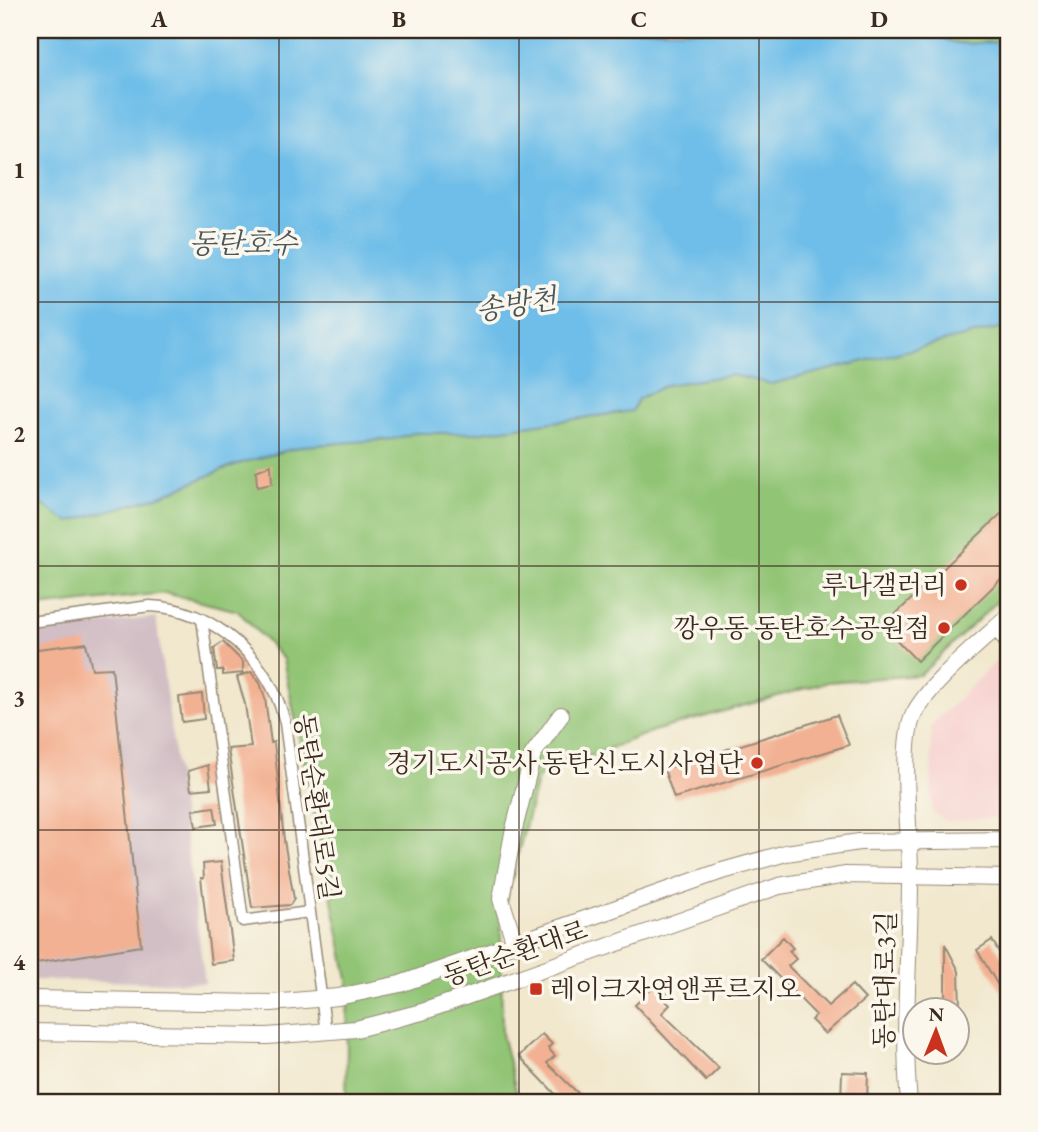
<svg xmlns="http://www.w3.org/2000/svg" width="1038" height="1132" viewBox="0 0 1038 1132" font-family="'EB Garamond','Noto Serif KR',serif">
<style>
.built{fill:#f7d0cf}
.industrial{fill:#d2bec5}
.green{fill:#91c475;stroke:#66774a;stroke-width:2}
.water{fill:#6ebee9;stroke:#547484;stroke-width:2}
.building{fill:#f3b193}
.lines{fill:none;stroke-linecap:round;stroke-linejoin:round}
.street-casing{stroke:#968976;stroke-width:13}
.secondary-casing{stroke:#968976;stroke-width:18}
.street{stroke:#fff;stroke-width:10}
.secondary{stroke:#fff;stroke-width:16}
.grid{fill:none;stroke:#3b2a1e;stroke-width:2;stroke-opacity:0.55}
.poi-dot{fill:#c8321e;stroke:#fbf7ec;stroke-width:2.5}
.labels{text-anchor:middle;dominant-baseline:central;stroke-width:7;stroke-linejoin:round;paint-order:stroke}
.poi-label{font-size:26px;fill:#3b2a1e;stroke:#fbf7ec;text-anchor:end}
.street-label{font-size:26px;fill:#3b2a1e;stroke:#fbf7ec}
.water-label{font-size:28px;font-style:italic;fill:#4a565b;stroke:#fbf7ec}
.neatline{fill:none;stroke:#3b2a1e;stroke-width:2.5}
.grid-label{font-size:23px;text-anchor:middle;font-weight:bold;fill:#3b2a1e}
</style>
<rect width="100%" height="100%" fill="#fbf7ec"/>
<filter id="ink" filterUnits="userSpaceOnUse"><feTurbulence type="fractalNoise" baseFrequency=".0143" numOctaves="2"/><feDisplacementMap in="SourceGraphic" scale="14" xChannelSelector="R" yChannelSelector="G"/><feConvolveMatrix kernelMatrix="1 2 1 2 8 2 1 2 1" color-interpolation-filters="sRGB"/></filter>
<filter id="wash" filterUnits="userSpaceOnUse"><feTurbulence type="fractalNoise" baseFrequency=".00686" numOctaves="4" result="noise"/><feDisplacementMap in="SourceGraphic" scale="28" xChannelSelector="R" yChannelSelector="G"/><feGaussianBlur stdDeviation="1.57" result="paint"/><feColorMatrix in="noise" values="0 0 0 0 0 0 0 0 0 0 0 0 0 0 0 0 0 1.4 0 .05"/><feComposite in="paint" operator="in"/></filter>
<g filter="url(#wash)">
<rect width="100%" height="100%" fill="#f1e8ce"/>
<path class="built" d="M998 659 1008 670V817L947 821 932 812 931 726Z"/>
<path class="industrial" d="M156 617 205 983 30 980V633Z"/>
<path class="green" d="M30 30H1008V591L920 675 828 682 653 731 538 777 501 919 502 1034 519 1102H346L348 979 283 659 238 611 165 593 30 608Z"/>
<path class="water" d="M30 30H490L506 35 541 30H928C961 53 973 39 1008 43V326L771 384 732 375 666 385 638 399 632 411 475 433H414L393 439 303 446 234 465 158 497 69 522 30 497Z"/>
<g id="blocks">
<g class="building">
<path d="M271 465 272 484 257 487 256 471Z"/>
<path d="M1008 507V572L917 661 883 626Z"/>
<path d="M223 642 243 662V673L223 675V670H217L214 648Z"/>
<path d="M86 643 92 669 112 668 141 946 30 964V650Z"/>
<path d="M251 672 260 683 265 698 271 743 274 742 284 840 294 899 290 905 252 908 228 749 251 747 245 704 237 677Z"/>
<path d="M202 694 204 719 182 722 179 697Z"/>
<path d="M837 715 849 745 674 798 664 769Z"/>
<path d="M208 765 211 788 191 790 188 771Z"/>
<path d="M214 807 217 824 196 827 193 810Z"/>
<path d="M221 862 234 961 211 964 201 878H204L203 864Z"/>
<path d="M783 937 793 948 789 951 796 959 788 966 828 1006 852 985 865 999 825 1034 811 1020 816 1015 761 959Z"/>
<path d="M992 940 1008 967V1002L977 950Z"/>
<path d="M945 944 959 971 960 1010H945Z"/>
<path d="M657 984 667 994 663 998 670 1005 662 1013 719 1068 706 1081 635 1005Z"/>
<path d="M542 1034 552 1044 548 1048 555 1056 547 1063 587 1102H563L519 1056Z"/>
<path d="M842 1072 868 1073 867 1102H841Z"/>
</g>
</g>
</g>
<g filter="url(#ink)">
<use href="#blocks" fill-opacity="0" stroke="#968976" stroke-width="2"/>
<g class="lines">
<g class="street-casing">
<g id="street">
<path d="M202 619 243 921 309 912"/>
<path d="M30 622 150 606C215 609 271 661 285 723L326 1033"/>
<path d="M994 630 1008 646"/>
</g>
</g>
<g class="secondary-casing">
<g id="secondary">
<path d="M515 944 501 899 513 833 533 754 561 715"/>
<path d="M30 999 271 1003 338 997 400 984 719 872 786 853 859 842 1008 840"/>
<path d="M30 1032 267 1036 356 1029 422 1012 779 886 846 875 1008 878"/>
<path d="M909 1102C902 1033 910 950 910 880 911 841 899 748 913 716 927 685 982 641 1008 617"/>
</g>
</g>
<use href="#street" class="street"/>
<use href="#secondary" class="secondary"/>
</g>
</g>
<path class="grid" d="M279 30V1102M519 30V1102M759 30V1102M30 302H1008M30 566H1008M30 830H1008"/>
<g class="poi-dot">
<circle cx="961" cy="585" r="7"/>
<circle cx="944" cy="628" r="7"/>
<circle cx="757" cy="763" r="7"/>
<rect x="529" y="982" width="14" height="14" rx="3.5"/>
</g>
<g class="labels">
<g class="poi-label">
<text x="947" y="585">루나갤러리</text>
<text x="930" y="628">깡우동 동탄호수공원점</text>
<text x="743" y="763">경기도시공사 동탄신도시사업단</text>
<text x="550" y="989" text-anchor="start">레이크자연앤푸르지오</text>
</g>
<g class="street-label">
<text transform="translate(317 807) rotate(82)">동탄순환대로5길</text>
<text transform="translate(515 953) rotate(-19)">동탄순환대로</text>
<text transform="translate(885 980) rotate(-89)">동탄대로3길</text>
</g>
<g class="water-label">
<text x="243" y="243">동탄호수</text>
<text transform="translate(516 304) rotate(-9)">송방천</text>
</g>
</g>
<rect width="1038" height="1132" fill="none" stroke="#fbf7ec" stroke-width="77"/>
<g transform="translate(936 1031) rotate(1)"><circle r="33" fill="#fbf7ec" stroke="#aea59a" stroke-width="2"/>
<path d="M0-5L12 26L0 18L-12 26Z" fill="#c8321e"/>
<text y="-10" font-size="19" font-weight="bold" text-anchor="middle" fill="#3b2a1e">N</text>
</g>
<rect x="38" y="38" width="962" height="1056" class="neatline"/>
<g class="grid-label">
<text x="159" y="27">A</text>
<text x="399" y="27">B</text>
<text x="639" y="27">C</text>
<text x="879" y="27">D</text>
<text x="19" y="178">1</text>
<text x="19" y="442">2</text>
<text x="19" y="706">3</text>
<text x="19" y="970">4</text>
</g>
</svg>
